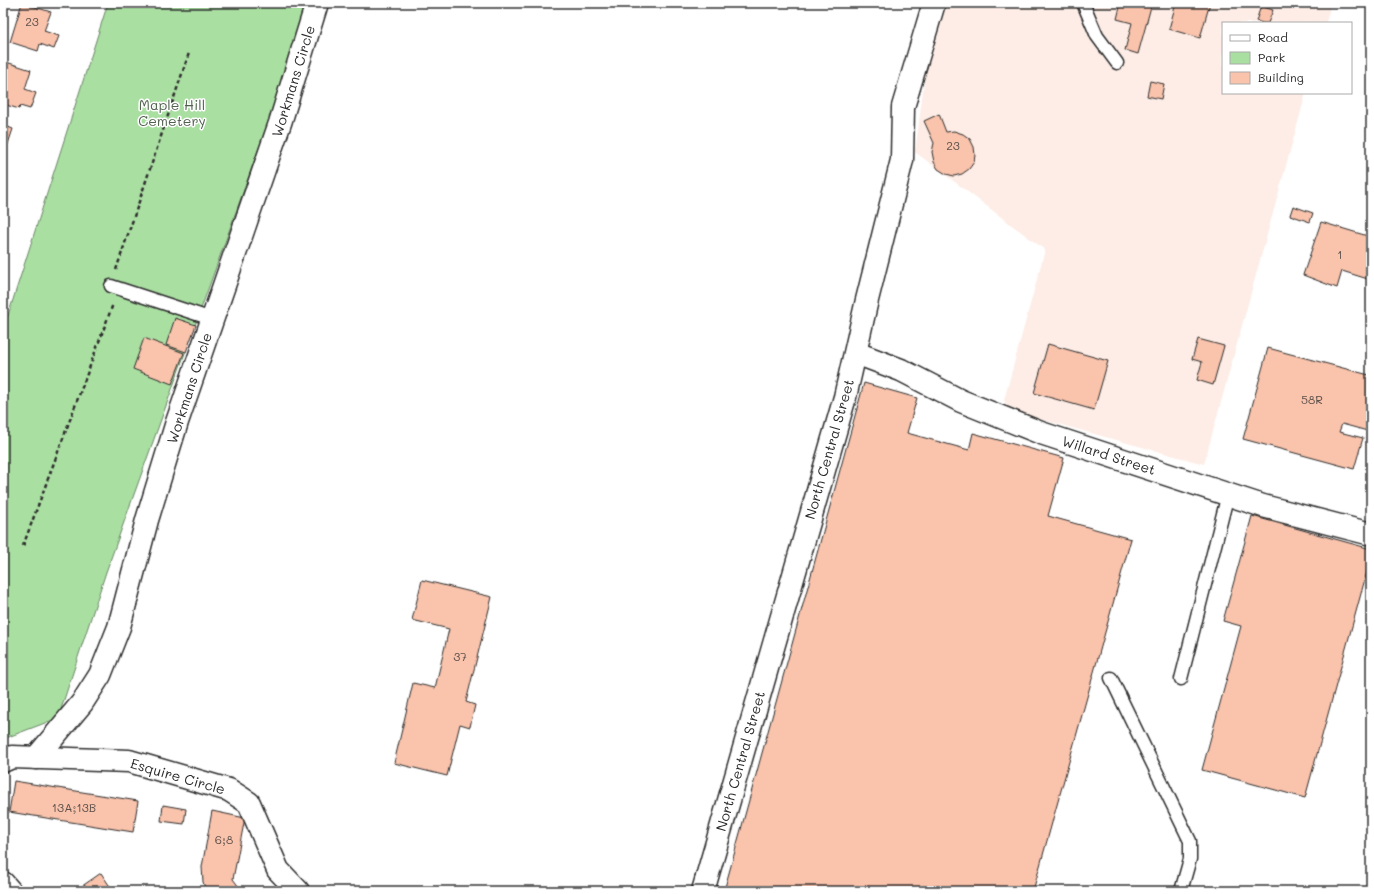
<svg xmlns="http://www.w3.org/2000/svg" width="1374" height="894" viewBox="0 0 1374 894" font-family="Mali,sans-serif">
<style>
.built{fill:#fdede6}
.green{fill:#aadfa2;stroke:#6a8566}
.building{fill:#f9c3ac;stroke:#2b2b2b}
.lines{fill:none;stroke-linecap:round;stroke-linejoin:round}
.lane-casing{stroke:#2b2b2b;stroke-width:15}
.street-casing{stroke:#2b2b2b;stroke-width:25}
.path{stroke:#2b2b2b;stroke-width:2.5;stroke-dasharray:4 3;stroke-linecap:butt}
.lane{stroke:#fff;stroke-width:12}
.street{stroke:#fff;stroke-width:22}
.labels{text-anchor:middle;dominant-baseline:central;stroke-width:3;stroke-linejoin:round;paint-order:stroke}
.number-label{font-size:12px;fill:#5e514b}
.street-label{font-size:14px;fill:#2b2b2b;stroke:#fff}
.park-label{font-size:14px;fill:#51614f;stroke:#fff}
</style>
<rect width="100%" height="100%" fill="#fff"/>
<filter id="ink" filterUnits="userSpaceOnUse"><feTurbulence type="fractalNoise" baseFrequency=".025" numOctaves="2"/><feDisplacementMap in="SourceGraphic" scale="8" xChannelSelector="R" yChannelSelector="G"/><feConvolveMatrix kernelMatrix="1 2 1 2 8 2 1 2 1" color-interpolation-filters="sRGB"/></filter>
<g filter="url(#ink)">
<path class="built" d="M946 3H1331L1326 23H1223V93H1306L1204 464 1021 414 1007 407 1004 400 1045 250 915 152 927 60 940 15Z"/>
<path class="green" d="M108 3H308L294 51 106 572 58 718 3 739V331Z"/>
<g class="building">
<path d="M22 3 51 12 44 31 59 36 54 49 40 44 38 51 10 42Z"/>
<path d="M1121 3H1152L1138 54 1125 50 1132 23 1117 19Z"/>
<path d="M1176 3H1210L1200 38 1169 29Z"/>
<path d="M1261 6 1273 10 1268 23H1263L1256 21Z"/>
<path d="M3 61 31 70 25 89 36 93 30 109 20 106 19 109 3 104Z"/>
<path d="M1150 81 1164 84 1161 99 1147 96Z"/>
<path d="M939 114 946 132 954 131 963 134 970 139 974 147 975 155 974 162 969 169 962 174 954 176 946 174 938 169 934 162 932 152 934 143 924 121Z"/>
<path d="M3 125 13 129 3 159Z"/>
<path d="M1293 206 1313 213 1310 222 1290 215Z"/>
<path d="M1321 222 1371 237V280L1342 271 1337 288 1303 275Z"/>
<path d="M175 318 196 325 186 352 166 345Z"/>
<path d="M144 338 184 353 172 384 133 369Z"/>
<path d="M1198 339 1224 346 1213 385 1197 380 1202 362 1192 359Z"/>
<path d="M1048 344 1108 361 1094 410 1034 393Z"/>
<path d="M1268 348 1369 375V372L1371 373V432L1342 424 1339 432 1363 438 1354 469 1243 439Z"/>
<path d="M864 383 917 398 907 433 969 450 973 433 1064 458 1048 516 1131 539 1033 891H724Z"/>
<path d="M1252 516 1371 549V557L1305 798 1202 770 1241 626 1223 621Z"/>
<path d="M422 580 492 597 466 702 475 705 470 727 460 724 447 776 394 763 413 683 435 688 449 629 412 620Z"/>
<path d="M14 781 138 801 133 832 9 812Z"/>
<path d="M163 805 186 809 184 824 161 821Z"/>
<path d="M212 811 245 818 233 879 242 891H206L203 882 202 867Z"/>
<path d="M101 873 113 891H75Z"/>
</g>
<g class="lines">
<g class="lane-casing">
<g id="lane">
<path d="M1083 3 1097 36 1117 63"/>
<path d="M111 286 212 319"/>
<path d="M1111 678 1190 841V859L1181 891"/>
<path d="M1181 679 1228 494"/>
</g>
</g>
<g class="street-casing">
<g id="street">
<path d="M856 353 901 370 961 401 1041 433 1263 506 1371 534"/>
<path d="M36 758 82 703 100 675 119 627 147 520 177 422 280 123 317 3"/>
<path d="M3 761 12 757 129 761 229 790 249 803 278 870 298 891"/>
<path d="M3 883 10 891"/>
<path d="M703 891 845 397 867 300 902 160 903 107 934 3"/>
</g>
</g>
<g class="path">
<path d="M116 270 189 53"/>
<path d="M23 546 113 304"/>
</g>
<use href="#lane" class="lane"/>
<use href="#street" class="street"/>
</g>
</g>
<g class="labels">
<g class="number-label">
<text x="32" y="21">23</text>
<text x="953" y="145">23</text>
<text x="1340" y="254">1</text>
<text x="1312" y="399">58R</text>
<text x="460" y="656">37</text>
<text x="74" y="807">13A;13B</text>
<text x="224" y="839">6;8</text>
</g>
<g class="street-label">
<text transform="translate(293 81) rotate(-73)">Workmans Circle</text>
<text transform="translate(189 388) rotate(-72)">Workmans Circle</text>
<text transform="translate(829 449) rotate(-74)">North Central Street</text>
<text transform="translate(1109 455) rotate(18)">Willard Street</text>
<text transform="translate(740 761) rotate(-74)">North Central Street</text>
<text transform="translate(178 776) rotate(16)">Esquire Circle</text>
</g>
<g class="park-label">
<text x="172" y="104">Maple Hill<tspan x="172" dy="16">Cemetery</tspan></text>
</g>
</g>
<rect width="1374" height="894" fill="none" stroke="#fff" stroke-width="16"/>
<rect x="8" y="8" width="1358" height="878" fill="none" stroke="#2b2b2b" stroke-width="1.5" filter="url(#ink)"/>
<rect x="1222" y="22" width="130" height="72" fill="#ffffff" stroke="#aaaaaa"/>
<rect x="1230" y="35" width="20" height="6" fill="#ffffff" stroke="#aaaaaa"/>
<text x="1258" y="42" font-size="12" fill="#2b2b2b">Road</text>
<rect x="1230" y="52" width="20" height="12" fill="#aadfa2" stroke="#aaaaaa"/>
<text x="1258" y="62" font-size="12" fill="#2b2b2b">Park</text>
<rect x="1230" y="72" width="20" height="12" fill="#f9c3ac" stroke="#aaaaaa"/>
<text x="1258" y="82" font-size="12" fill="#2b2b2b">Building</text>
</svg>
